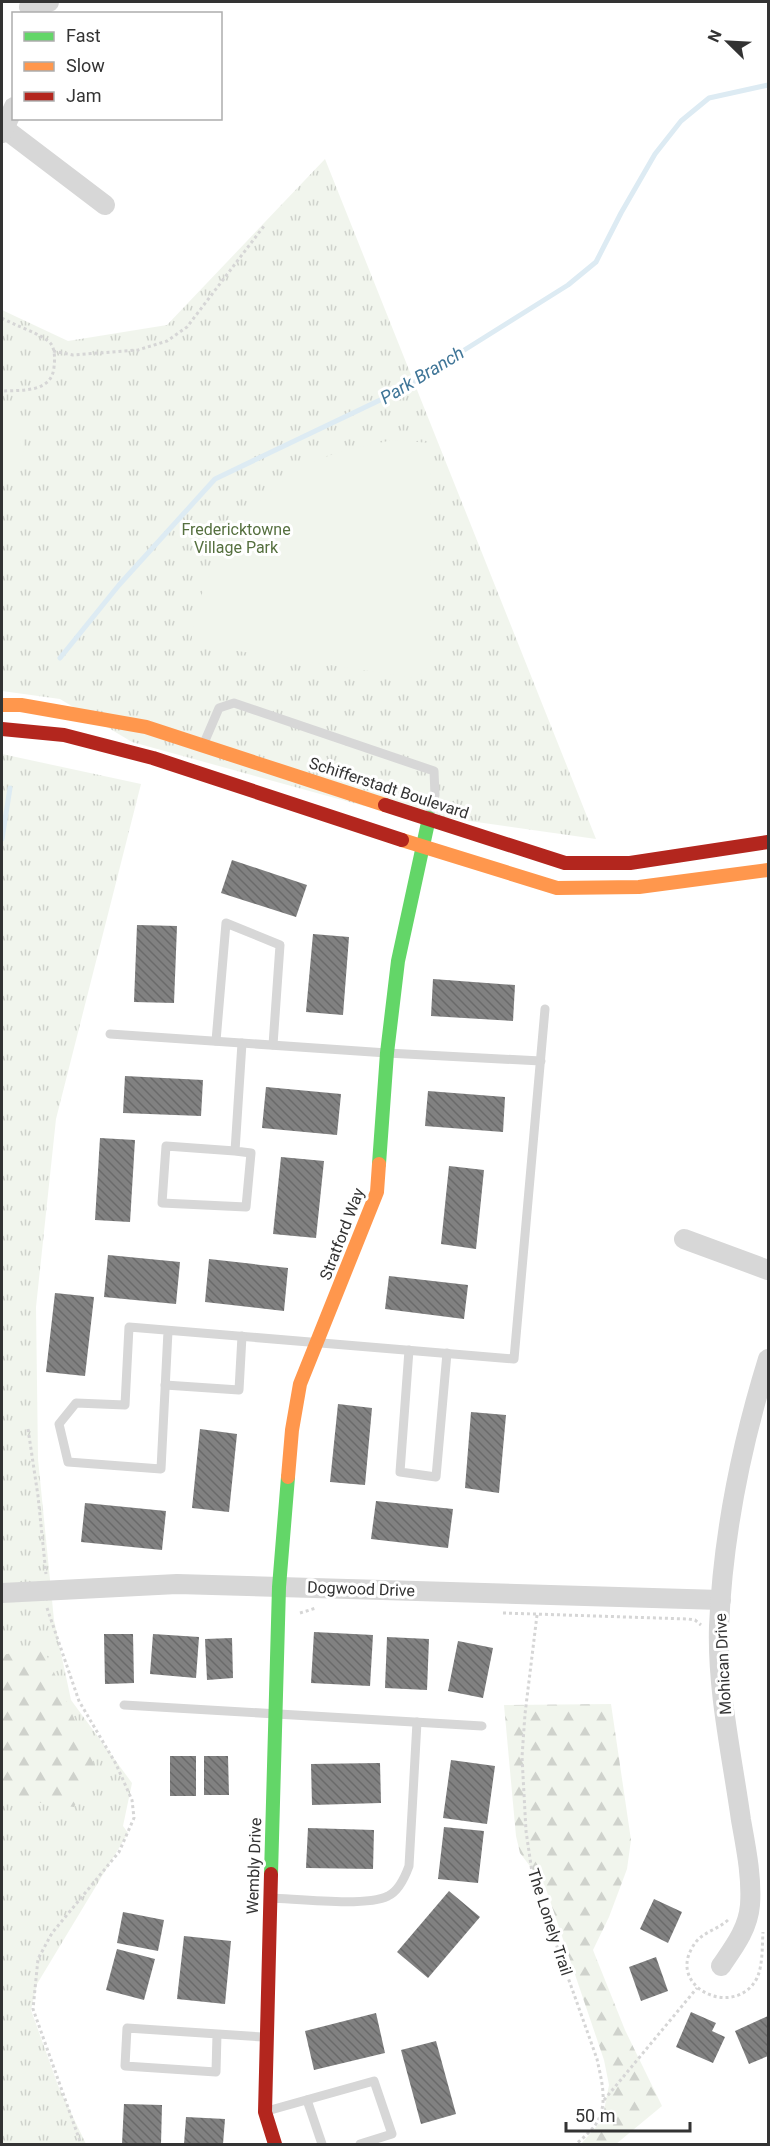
<svg xmlns="http://www.w3.org/2000/svg" width="770" height="2146" viewBox="0 0 770 2146" font-family="Roboto,sans-serif">
<style>
.grass{fill:url(#grass-tufts)}
.forest{fill:url(#forest-firs)}
.pitch{fill:#f1f5ed}
.lines{fill:none;stroke-linecap:round;stroke-linejoin:round}
.stream{stroke:#ddebf3;stroke-width:5}
.building{fill:url(#building-back-hatch)}
.path{stroke:#d6d6d6;stroke-width:3;stroke-dasharray:3 3;stroke-linecap:butt}
.lane{stroke:#d7d7d7;stroke-width:9}
.street{stroke:#d7d7d7;stroke-width:20}
.fast{stroke:#63d668;stroke-width:14}
.slow{stroke:#ff974d;stroke-width:14}
.jam{stroke:#b3261e;stroke-width:14}
.labels{text-anchor:middle;dominant-baseline:central;stroke-width:6;stroke-linejoin:round;paint-order:stroke}
.park-label{font-size:16px;fill:#56703f;stroke:#fff}
.street-label{font-size:16px;fill:#333;stroke:#fff}
.water-label{font-size:18px;font-style:italic;fill:#3f7597;stroke:#fff}
</style>
<defs>
<pattern id="grass-tufts" width="24" height="20" patternUnits="userSpaceOnUse" patternTransform="scale(1.5)"><rect width="24" height="20" fill="#f1f5ed"/><path d="M3 7l-1-3M5 7V3M7 7l1-3M15 17l-1-3M17 17v-4M19 17l1-3" fill="none" stroke="#cfd2cc"/></pattern>
<pattern id="forest-firs" width="22" height="20" patternUnits="userSpaceOnUse" patternTransform="scale(1.5)"><rect width="22" height="20" fill="#f1f5ed"/><path d="M5 1l3.5 6h-7zM16 11l3.5 6h-7z" fill="#cfd2cc"/></pattern>
<pattern id="building-back-hatch" width="6" height="6" patternUnits="userSpaceOnUse" patternTransform="scale(1.5)"><rect width="6" height="6" fill="#818181"/><path d="M-1 5l2 2M0 0l6 6M5-1l2 2" fill="none" stroke="#6a6a6a"/></pattern>
</defs>
<rect width="100%" height="100%" fill="#fff"/>
<g class="grass">
<path d="M325 159 596 839 364 806 132 742 60 699 2 691V310L68 341 167 325Z"/>
<path d="M2 754 141 784 56 1119 36 1307 38 1459 54 1620 71 1700 132 1783 123 1826 128 1833 37 1984 31 2010 59 2088 86 2144H2Z"/>
</g>
<g class="forest">
<path d="M43 1647 96 1769 74 1807 2 1798V1655Z"/>
<path d="M611 1704 631 1840 627 1869 609 1917 593 1950 625 2030 662 2106 616 2144H581L602 2120 609 2085 604 2060 545 1886 520 1853 516 1836 504 1705Z"/>
</g>
<g class="pitch">
<path d="M8 416C33 437 26 465 2 482V417Z"/>
<path d="M393 440 430 443 431 665 415 678 191 644C194 627 196 607 203 591 224 536 263 485 318 460 341 450 367 445 393 440Z"/>
</g>
<g class="lines">
<g class="stream">
<path d="M60 658 119 585 215 479 399 391 568 285 596 262 621 213 655 154 681 121 709 98 768 85"/>
<path d="M2 839 10 788"/>
</g>
</g>
<g class="building">
<path d="M232 860 307 885 296 917 221 893Z"/>
<path d="M137 925 177 926 174 1003 134 1002Z"/>
<path d="M313 934 349 937 343 1015 306 1012Z"/>
<path d="M433 979 515 985 513 1021 431 1016Z"/>
<path d="M125 1076 203 1080 201 1116 123 1113Z"/>
<path d="M266 1087 341 1094 337 1135 262 1128Z"/>
<path d="M428 1091 505 1097 503 1132 425 1126Z"/>
<path d="M100 1138 135 1140 130 1222 95 1220Z"/>
<path d="M281 1157 324 1161 316 1238 273 1234Z"/>
<path d="M449 1166 484 1170 476 1249 441 1244Z"/>
<path d="M108 1255 180 1262 176 1304 104 1297Z"/>
<path d="M209 1259 288 1268 284 1311 205 1302Z"/>
<path d="M389 1276 468 1285 464 1319 385 1309Z"/>
<path d="M55 1293 94 1297 85 1376 46 1372Z"/>
<path d="M338 1404 372 1408 365 1485 330 1482Z"/>
<path d="M471 1412 506 1415 499 1493 465 1488Z"/>
<path d="M200 1429 237 1434 229 1512 192 1508Z"/>
<path d="M376 1501 453 1509 448 1548 371 1539Z"/>
<path d="M85 1503 166 1511 162 1550 81 1542Z"/>
<path d="M314 1632 373 1635 370 1686 311 1683Z"/>
<path d="M104 1634H133L134 1683 105 1684Z"/>
<path d="M153 1634 199 1637 196 1678 150 1674Z"/>
<path d="M387 1637 429 1639 427 1690 385 1688Z"/>
<path d="M232 1638 233 1678 207 1680 205 1639Z"/>
<path d="M458 1641 493 1648 483 1698 448 1691Z"/>
<rect x="170" y="1756" width="26" height="40"/>
<path d="M204 1756H228L229 1795H204Z"/>
<path d="M451 1760 495 1766 487 1824 443 1818Z"/>
<path d="M380 1763 381 1803 312 1805 311 1764Z"/>
<path d="M444 1827 484 1831 478 1883 438 1879Z"/>
<path d="M308 1828 374 1830 373 1869 306 1868Z"/>
<path d="M449 1891 480 1917 428 1978 397 1952Z"/>
<path d="M654 1899 682 1912 668 1943 640 1929Z"/>
<path d="M123 1912 164 1920 158 1951 117 1943Z"/>
<path d="M184 1936 231 1941 225 2004 177 1999Z"/>
<path d="M117 1949 155 1959 144 2000 106 1990Z"/>
<path d="M656 1957 668 1991 641 2001 629 1967Z"/>
<path d="M691 2012 716 2023 712 2031 725 2037 713 2063 676 2047Z"/>
<path d="M376 2013 385 2053 314 2070 305 2031Z"/>
<path d="M768 2016V2056L749 2064 735 2031Z"/>
<path d="M436 2041 456 2114 421 2124 401 2050Z"/>
<path d="M124 2104 162 2105 161 2144H122Z"/>
<path d="M186 2117 225 2119 223 2144H184Z"/>
</g>
<g class="lines">
<g class="path">
<path d="M2 318C13 325 45 335 51 344 55 349 55 360 54 367 52 393 21 390 2 391"/>
<path d="M53 351 73 355 138 350 167 341 187 327 264 226"/>
<path d="M28 1429 38 1496 46 1574"/>
<path d="M47 1608 79 1701 116 1764 132 1800 134 1818 119 1852 52 1933 38 1959 33 2009 81 2144"/>
<path d="M300 1613 316 1608"/>
<path d="M503 1613 688 1619 695 1620 701 1625"/>
<path d="M537 1615 525 1714 522 1757 526 1831 533 1879 597 2059C601 2079 609 2104 596 2124 591 2131 583 2138 576 2144"/>
<path d="M728 1920C716 1931 700 1932 692 1948 668 1989 736 2019 757 1978 763 1965 762 1946 763 1932"/>
<path d="M604 2100 697 1988"/>
</g>
<g class="lane">
<path d="M204 743 219 708 234 703 434 771 435 795 429 816"/>
<path d="M110 1034 387 1053 541 1061"/>
<path d="M216 1041 226 923 280 945 273 1045"/>
<path d="M235 1151 166 1146 162 1203 246 1207 251 1153 235 1151 242 1043"/>
<path d="M168 1331 161 1469 68 1462 59 1424 76 1403 125 1405 129 1327 514 1359 545 1009"/>
<path d="M409 1350 400 1472 436 1477 447 1353"/>
<path d="M165 1385 239 1390 242 1336"/>
<path d="M124 1705 482 1726"/>
<path d="M271 1898C298 1899 367 1907 388 1896 399 1891 405 1877 409 1866L417 1722"/>
<path d="M217 2034 216 2072 125 2066 127 2028 263 2037"/>
<path d="M307 2100 322 2144"/>
<path d="M267 2111 374 2081 392 2134 360 2144"/>
</g>
<g class="street">
<path d="M29 7 49 2"/>
<path d="M5 129 105 205"/>
<path d="M2 133 14 107"/>
<path d="M684 1239 768 1270"/>
<path d="M2 1593 177 1584 721 1600"/>
<path d="M721 1966C734 1947 748 1929 750 1905 752 1877 746 1848 741 1820 732 1756 717 1690 719 1626 723 1534 741 1446 768 1359"/>
</g>
<g class="fast">
<path d="M379 1164 387 1053 398 961 429 818"/>
<path d="M271 1874 279 1587 288 1477"/>
</g>
<g class="slow">
<path d="M2 705H21L146 727 385 805"/>
<path d="M402 840 557 888 639 887 768 870"/>
<path d="M288 1477 292 1430 300 1384 377 1192 379 1164"/>
</g>
<g class="jam">
<path d="M2 729 64 735 153 758 402 840"/>
<path d="M385 805 565 863H630L768 842"/>
<path d="M271 1874 265 2112 275 2144"/>
</g>
</g>
<g class="labels">
<g class="park-label">
<text x="236" y="529">Fredericktowne<tspan x="236" dy="18">Village Park</tspan></text>
</g>
<g class="street-label">
<text transform="translate(389 788) rotate(18)">Schifferstadt Boulevard</text>
<text transform="translate(342 1234) rotate(-69)">Stratford Way</text>
<text transform="translate(361 1589) rotate(2)">Dogwood Drive</text>
<text transform="translate(723 1664) rotate(-93)">Mohican Drive</text>
<text transform="translate(254 1866) rotate(-88)">Wembly Drive</text>
<text transform="translate(550 1922) rotate(72)">The Lonely Trail</text>
</g>
<g class="water-label">
<text transform="translate(422 375) rotate(-31)">Park Branch</text>
</g>
</g>
<rect width="770" height="2146" fill="none" stroke="#333333" stroke-width="6"/>
<rect x="12" y="12" width="210" height="108" fill="#ffffff" stroke="#adadad" stroke-width="1.5"/>
<rect x="24" y="32" width="30" height="9" fill="#63d668" stroke="#adadad" stroke-width="1.5"/>
<text x="66" y="42" font-size="18" fill="#333333">Fast</text>
<rect x="24" y="62" width="30" height="9" fill="#ff974d" stroke="#adadad" stroke-width="1.5"/>
<text x="66" y="72" font-size="18" fill="#333333">Slow</text>
<rect x="24" y="92" width="30" height="9" fill="#b3261e" stroke="#adadad" stroke-width="1.5"/>
<text x="66" y="102" font-size="18" fill="#333333">Jam</text>
<g transform="translate(728 42) rotate(294)" stroke="#ffffff" stroke-width="4.5" paint-order="stroke">
<path d="M0-4.5L10 22L0 15L-10 22Z" fill="#333333"/>
<text y="-9" font-size="16" font-weight="bold" text-anchor="middle" fill="#333333">N</text>
</g>
<path d="M566 2122v9h124v-9" fill="none" stroke="#333333" stroke-width="3"/>
<text x="575" y="2122" font-size="18" fill="#333333" stroke="#ffffff" stroke-width="4.5" paint-order="stroke">50 m</text>
</svg>
